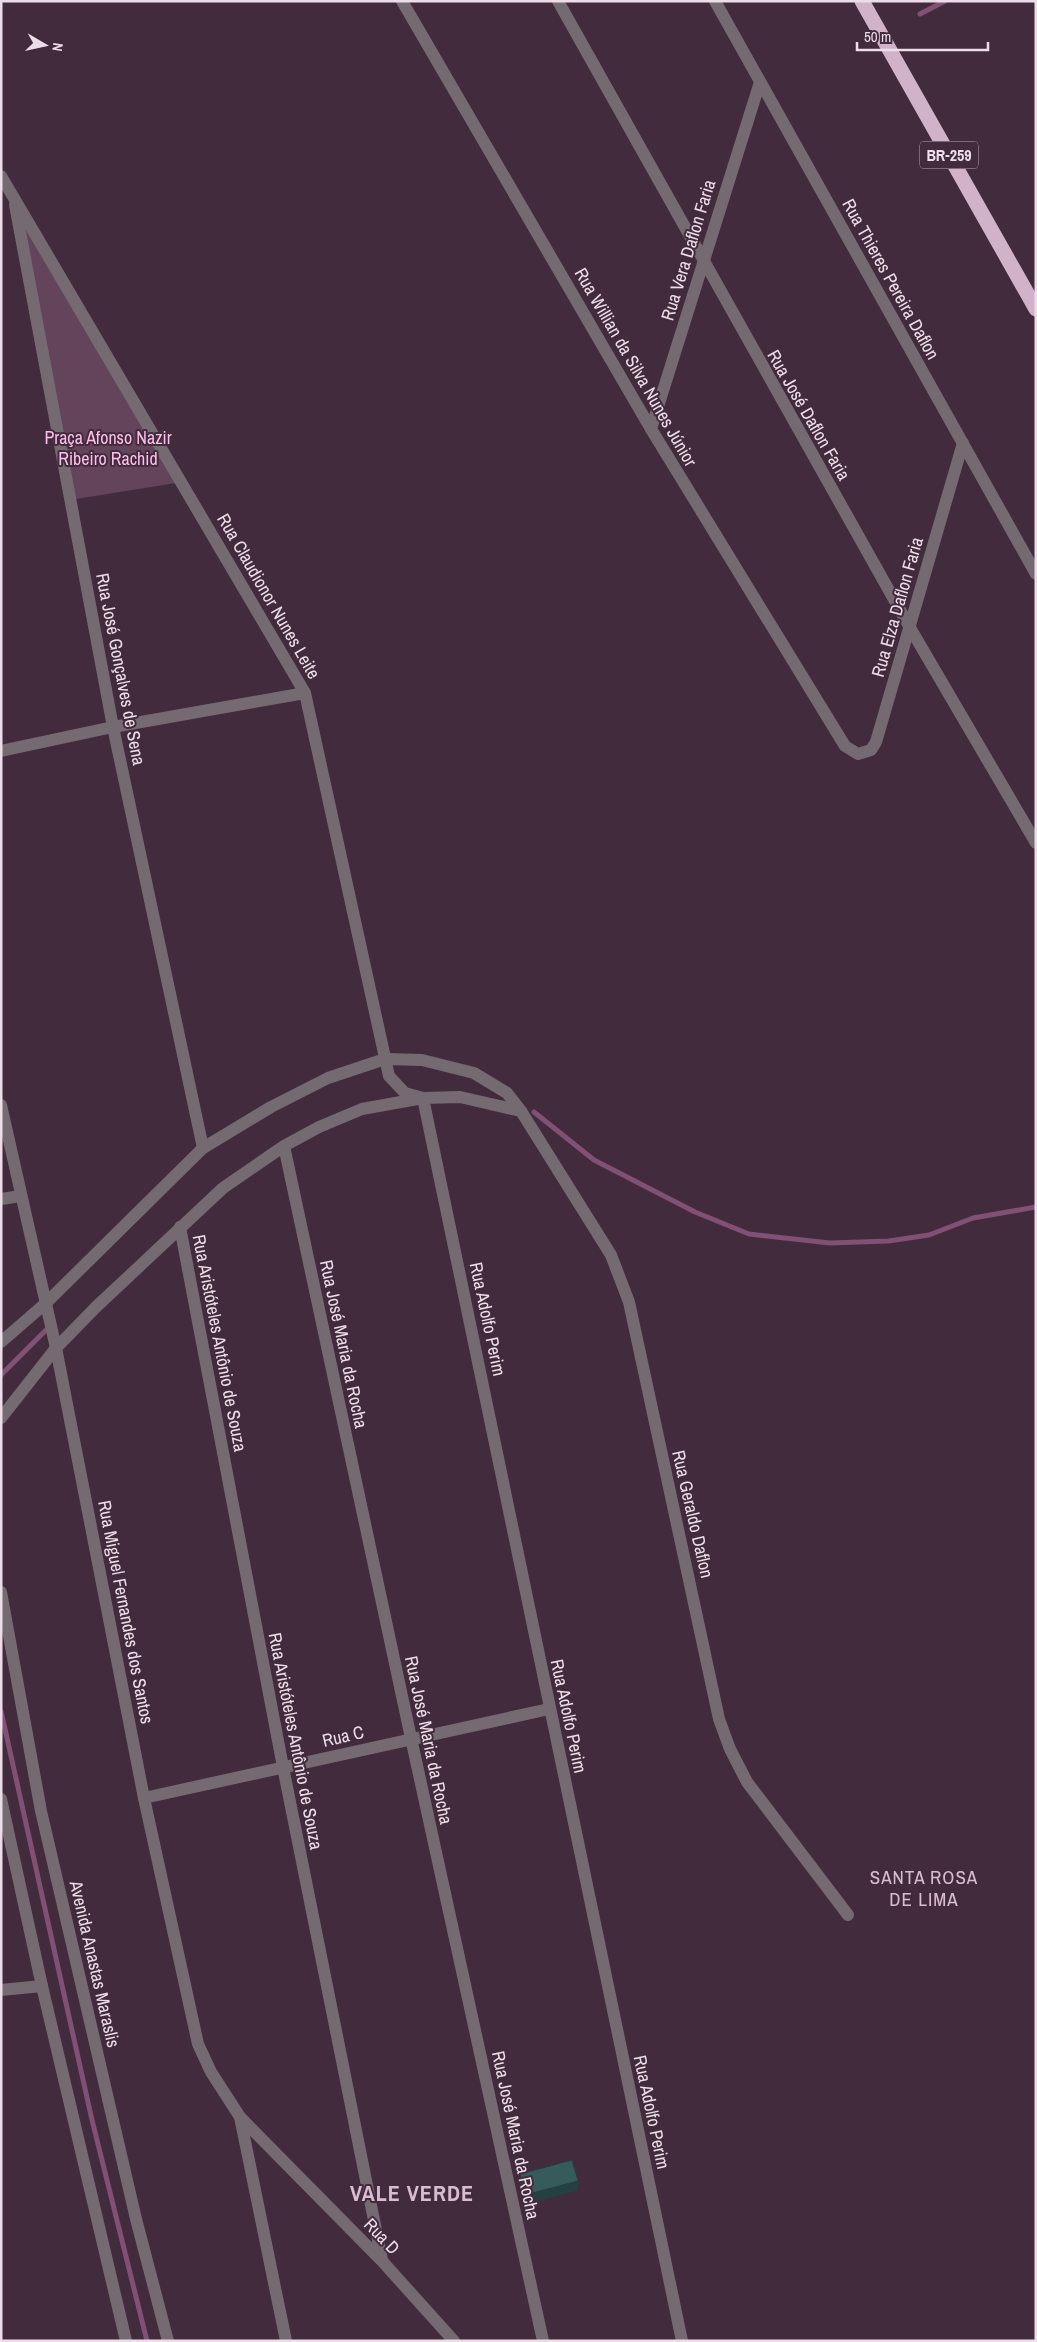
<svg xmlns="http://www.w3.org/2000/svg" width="1037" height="2342" viewBox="0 0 1037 2342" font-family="'Archivo Narrow',sans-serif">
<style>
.green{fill:#63445b}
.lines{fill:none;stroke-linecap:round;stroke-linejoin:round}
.stream{stroke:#815074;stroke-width:5}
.street{stroke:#766a72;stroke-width:12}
.highway{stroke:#d0b3c8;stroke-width:15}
.wall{fill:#2e4e4e}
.shaded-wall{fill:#254040}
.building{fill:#355b5b;stroke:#254040}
.labels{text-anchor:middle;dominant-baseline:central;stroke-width:4;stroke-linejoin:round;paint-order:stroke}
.shield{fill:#422b3c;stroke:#b9a8b4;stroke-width:1}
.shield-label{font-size:16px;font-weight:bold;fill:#ecdde8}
.street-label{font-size:18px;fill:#ecdde8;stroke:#422b3c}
.park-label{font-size:18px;fill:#fdbfec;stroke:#422b3c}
.neighbourhood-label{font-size:19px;letter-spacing:1px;fill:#d9bcd0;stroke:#422b3c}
.district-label{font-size:22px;font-weight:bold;letter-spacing:1px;fill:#d9bcd0;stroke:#422b3c}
</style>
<rect width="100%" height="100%" fill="#422b3c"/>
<path class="green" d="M13 195 182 482 70 500Z"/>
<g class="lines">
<g class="stream">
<path d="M920 14 945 1"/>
<path d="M534 1112 594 1160 695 1212 749 1234 830 1243 889 1241 929 1235 973 1218 1036 1207"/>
<path d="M1 1375 50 1326"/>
<path d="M1 1711 92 2120 147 2341"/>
</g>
<g class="street">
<path d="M402 1 651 429 845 746 858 754 871 750 876 742 963 443"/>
<path d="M558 1 909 626 1036 843"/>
<path d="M715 1 1036 574"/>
<path d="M1 176 305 693 389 1076 405 1093 423 1098"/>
<path d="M15 205 113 727 203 1148"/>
<path d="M651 429 760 82"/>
<path d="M1 751 113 727 305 693"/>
<path d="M423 1098 682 2341"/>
<path d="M1 1105 56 1348 144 1798 198 2044 211 2072 240 2117 382 2261 454 2341"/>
<path d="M284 1146 411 1738 543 2341"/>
<path d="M1 1199 21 1196"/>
<path d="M180 1227 283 1767 382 2260"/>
<path d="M1 1342 46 1303 203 1148 271 1107 328 1078 385 1059 422 1060 474 1073 507 1093 521 1111 611 1255 629 1302 719 1719 730 1749 747 1782 848 1915"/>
<path d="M1 1418 56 1348 96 1307 223 1188 284 1146 319 1127 362 1109 423 1098 460 1097 521 1111"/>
<path d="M1 1592 41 1811 136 2219 168 2341"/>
<path d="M144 1798 549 1709"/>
<path d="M1 1799 42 1986 126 2341"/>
<path d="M1 1990 42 1986"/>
<path d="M240 2117 286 2341"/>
</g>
<path class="highway" d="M862 1 1036 309"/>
</g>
<path class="wall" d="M520 2174 578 2190 525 2204 520 2183Z"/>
<path class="shaded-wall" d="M578 2181V2190L525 2204V2195Z"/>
<path class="building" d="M572 2160 578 2181 525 2195 520 2174Z"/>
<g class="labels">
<rect class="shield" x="920" y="141.5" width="58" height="27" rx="4"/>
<g class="shield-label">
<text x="949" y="155">BR-259</text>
</g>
<g class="street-label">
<text transform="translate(688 250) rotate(-73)">Rua Vera Daflon Faria</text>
<text transform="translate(891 279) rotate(61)">Rua Thieres Pereira Daflon</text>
<text transform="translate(636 367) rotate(60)">Rua Willian da Silva Nunes Júnior</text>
<text transform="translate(809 415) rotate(60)">Rua José Daflon Faria</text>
<text transform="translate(269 596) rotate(60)">Rua Claudionor Nunes Leite</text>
<text transform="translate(897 607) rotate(-74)">Rua Elza Daflon Faria</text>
<text transform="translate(121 669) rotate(79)">Rua José Gonçalves de Sena</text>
<text transform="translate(488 1319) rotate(78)">Rua Adolfo Perim</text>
<text transform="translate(220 1343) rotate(79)">Rua Aristóteles Antônio de Souza</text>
<text transform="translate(344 1344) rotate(78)">Rua José Maria da Rocha</text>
<text transform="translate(693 1514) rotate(77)">Rua Geraldo Daflon</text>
<text transform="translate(126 1612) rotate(79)">Rua Miguel Fernandes dos Santos</text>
<text transform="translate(569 1716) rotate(78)">Rua Adolfo Perim</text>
<text transform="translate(343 1736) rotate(-13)">Rua C</text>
<text transform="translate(429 1740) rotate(78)">Rua José Maria da Rocha</text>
<text transform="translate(296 1741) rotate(79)">Rua Aristóteles Antônio de Souza</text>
<text transform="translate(95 1964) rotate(77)">Avenida Anastas Maraslis</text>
<text transform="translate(652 2112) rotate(78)">Rua Adolfo Perim</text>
<text transform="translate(516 2135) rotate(78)">Rua José Maria da Rocha</text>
<text transform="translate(382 2236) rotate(46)">Rua D</text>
</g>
<g class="park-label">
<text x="108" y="437">Praça Afonso Nazir<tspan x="108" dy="21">Ribeiro Rachid</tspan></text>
</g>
<g class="neighbourhood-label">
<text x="924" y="1877">SANTA ROSA<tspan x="924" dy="22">DE LIMA</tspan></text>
</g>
<g class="district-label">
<text x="412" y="2193">VALE VERDE</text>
</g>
</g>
<rect width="1037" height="2342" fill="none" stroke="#ecdde8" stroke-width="5"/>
<g transform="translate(45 45) rotate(99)" stroke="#422b3c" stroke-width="4" paint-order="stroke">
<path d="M0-4L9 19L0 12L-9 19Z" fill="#ecdde8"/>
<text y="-8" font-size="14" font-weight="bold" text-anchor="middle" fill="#ecdde8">N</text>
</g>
<path d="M857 42v8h131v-8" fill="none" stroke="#ecdde8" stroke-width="2.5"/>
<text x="864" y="42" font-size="15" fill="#ecdde8" stroke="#422b3c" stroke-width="4" paint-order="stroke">50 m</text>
</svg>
